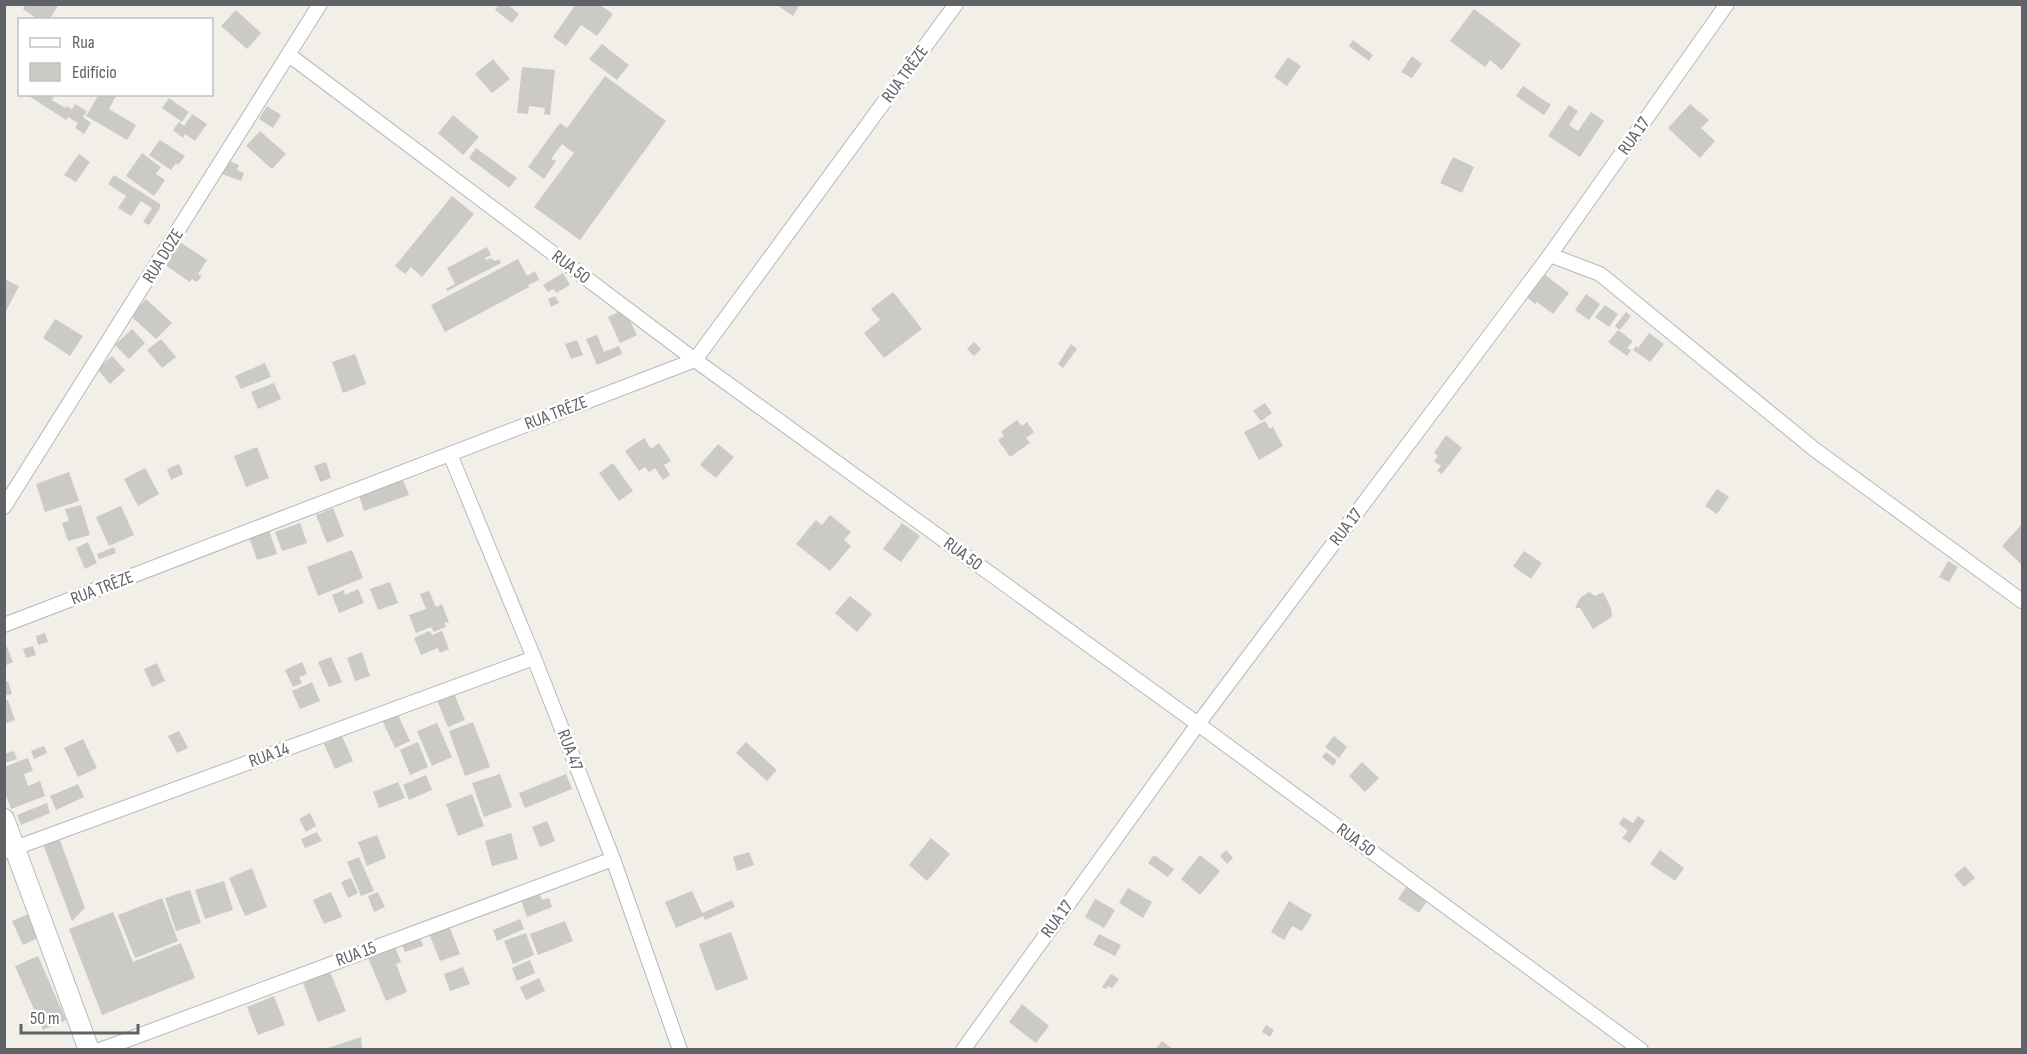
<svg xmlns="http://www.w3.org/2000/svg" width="2027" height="1054" viewBox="0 0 2027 1054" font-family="'Sofia Sans Condensed',sans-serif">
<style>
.building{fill:#cccac5}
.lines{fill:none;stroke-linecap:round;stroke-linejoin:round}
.minor-casing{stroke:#b5b8bc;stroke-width:16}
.secondary-casing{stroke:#b6babf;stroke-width:22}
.minor{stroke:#fff;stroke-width:14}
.secondary{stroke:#fff;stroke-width:20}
.labels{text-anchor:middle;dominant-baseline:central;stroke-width:5;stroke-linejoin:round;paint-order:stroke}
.street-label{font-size:18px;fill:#5f6368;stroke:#fff}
</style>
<rect width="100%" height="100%" fill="#f1efe8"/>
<g class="building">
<path d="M26 4H59L49 20H39L23 9Z"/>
<path d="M499 4H507L519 14 512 23 495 10Z"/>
<path d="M576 4H599L613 14 597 36 581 25 566 46 553 37Z"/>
<path d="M781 4H800L793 16 780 7Z"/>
<path d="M1474 9 1521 44 1502 70 1490 60 1485 67 1450 41Z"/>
<path d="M236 10 261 33 247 49 221 26Z"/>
<path d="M1353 40 1373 55 1369 61 1349 46Z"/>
<path d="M602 44 629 65 617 80 589 59Z"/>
<path d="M1412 56 1422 64 1412 78 1401 72Z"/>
<path d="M1288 57 1301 66 1287 86 1274 77Z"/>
<path d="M493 59 510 79 492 93 475 74Z"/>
<path d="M522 67 555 70 550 115 544 114 545 108 529 106 528 114 517 113Z"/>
<path d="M605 76 666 121 580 240 534 207 574 153 562 144 551 159 556 161 544 179 528 167 560 123 567 128Z"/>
<path d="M1523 86 1551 105 1544 115 1516 96Z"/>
<path d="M26 94H55L52 100 65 108 66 106 72 109 75 104 87 111 83 117 91 123 84 134 75 128 78 123 68 117 66 120Z"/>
<path d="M99 94H117L109 109 136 125 127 140 86 116Z"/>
<path d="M169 98 189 112 182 122 162 108Z"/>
<path d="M1690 104 1709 120 1701 128 1715 141 1700 158 1668 128Z"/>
<path d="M1569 105 1578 111 1569 125 1578 131 1591 112 1604 121 1580 157 1548 136Z"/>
<path d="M267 106 281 115 273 128 259 119Z"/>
<path d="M192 114 207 124 195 141 185 134 183 138 173 130 179 122 184 126Z"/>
<path d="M453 115 479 137 463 155 438 133Z"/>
<path d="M260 131 286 154 272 169 246 146Z"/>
<path d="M160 140 185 156 178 165 176 163 171 170 149 155Z"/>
<path d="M476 148 517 178 509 188 469 158Z"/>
<path d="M142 153 161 167 156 174 165 180 154 196 126 176Z"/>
<path d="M79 154 90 162 76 182 64 175Z"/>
<path d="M1453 157 1474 167 1462 193 1440 183Z"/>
<path d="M227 160 239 165 237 170 244 173 241 181 222 174Z"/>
<path d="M114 175 160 204V208L149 225 143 222 152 208 141 201 131 216 118 208 126 196 108 184Z"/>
<path d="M452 196 474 214 422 277 411 267 405 274 395 266Z"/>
<path d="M180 242 207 260 198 274 202 276 197 282 192 279 190 282 165 265Z"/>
<path d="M487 247 491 255 485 258 486 260 491 258 495 261 499 259 501 263 447 291 446 289 455 284 447 268Z"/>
<path d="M518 259 527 276 535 271 539 280 528 285 529 287 445 332 431 305Z"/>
<path d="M563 273 570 285 556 293 554 289 548 292 543 285Z"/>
<path d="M1545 275 1569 293 1553 314 1537 302 1535 304 1527 297Z"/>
<path d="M4 279 19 286 6 311 4 310Z"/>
<path d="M893 292 922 329 884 358 864 333 880 320 871 309Z"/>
<path d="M1586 294 1600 304 1589 320 1575 310Z"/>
<path d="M555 296 559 303 551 307 548 299Z"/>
<path d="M146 299 172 323 156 339 131 316Z"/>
<path d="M1605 305 1618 314 1609 327 1595 317Z"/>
<path d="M624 309 637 335 620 343 608 317Z"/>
<path d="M1626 312 1631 316 1620 330 1615 326Z"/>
<path d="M55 319 83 336 70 356 43 338Z"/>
<path d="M132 329 145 343 129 359 115 345Z"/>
<path d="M1618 330 1633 341 1627 348 1631 350 1627 356 1608 342Z"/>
<path d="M1649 333 1664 344 1650 362 1633 350 1636 346 1638 348Z"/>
<path d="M597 335 604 352 619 346 622 354 597 365 586 339Z"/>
<path d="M161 339 176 357 162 368 147 350Z"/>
<path d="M577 340 583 355 571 359 565 344Z"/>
<path d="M974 342 981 349 974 356 967 349Z"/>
<path d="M1071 344 1077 349 1063 368 1058 364Z"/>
<path d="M355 354 366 384 343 393 332 362Z"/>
<path d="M112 356 125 370 110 384 97 369Z"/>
<path d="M265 363 271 377 241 389 235 376Z"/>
<path d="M274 383 281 399 258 409 251 392Z"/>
<path d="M1265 403 1272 413 1261 421 1253 411Z"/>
<path d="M1017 420 1022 426 1027 422 1034 432 1026 438 1030 443 1010 457 998 440 1004 436 1001 432Z"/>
<path d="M1265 421 1270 429 1273 427 1283 446 1259 460 1244 432Z"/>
<path d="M1446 435 1462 448 1442 474 1437 471 1441 466 1434 461 1438 456 1434 453Z"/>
<path d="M644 438 651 449 659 443 671 461 664 465 670 475 663 480 655 468 649 472 645 467 639 471 625 451Z"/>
<path d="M718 444 734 457 716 478 700 465Z"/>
<path d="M257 447 269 478 246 487 234 456Z"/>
<path d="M326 462 331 478 320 482 314 466Z"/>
<path d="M613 463 633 491 619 501 599 473Z"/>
<path d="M179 464 183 474 171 480 167 469Z"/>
<path d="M145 468 159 494 138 506 124 479Z"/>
<path d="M69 472 79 501 45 512 36 484Z"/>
<path d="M403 480 409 495 364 511 359 495Z"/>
<path d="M1717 489 1729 497 1717 514 1705 506Z"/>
<path d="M81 505 90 535 68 541 62 523 69 521 65 509Z"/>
<path d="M121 506 134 535 109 546 96 517Z"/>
<path d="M333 508 344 536 327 543 316 515Z"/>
<path d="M830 515 851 532 844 540 851 546 830 571 796 544 816 520 822 525Z"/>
<path d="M300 523 307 543 282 551 275 532Z"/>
<path d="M902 523 920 536 901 562 883 549Z"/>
<path d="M2022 524V565L2002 546Z"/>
<path d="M269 530 277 554 257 560 249 537Z"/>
<path d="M88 542 97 563 85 569 76 548Z"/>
<path d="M114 547 116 553 99 559 97 554Z"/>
<path d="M352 550 363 578 318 596 307 567Z"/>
<path d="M1524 551 1542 563 1531 579 1513 566Z"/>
<path d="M1948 561 1958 567 1949 582 1939 577Z"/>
<path d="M390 582 398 603 378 610 370 589Z"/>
<path d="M358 589 364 603 339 613 332 595 344 590 345 595Z"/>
<path d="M429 591 436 607 442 604 449 623 444 622 446 627 434 632 431 627 416 633 409 615 426 609 420 594Z"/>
<path d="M1589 592 1595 596 1603 592 1611 608 1612 617 1593 629 1580 608H1575L1580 598Z"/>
<path d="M850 596 872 614 857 632 835 613Z"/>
<path d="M430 631 432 635 442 631 449 649 440 653 438 648 421 655 414 638Z"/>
<path d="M45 633 48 642 38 645 36 636Z"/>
<path d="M4 640 13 662 4 666Z"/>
<path d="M33 646 36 655 26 658 23 649Z"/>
<path d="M362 652 370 676 355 681 347 658Z"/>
<path d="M331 657 342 682 329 687 318 662Z"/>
<path d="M302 662 307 674 299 677 302 683 293 687 285 670Z"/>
<path d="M157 663 165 681 152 687 144 669Z"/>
<path d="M8 681 12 694 4 696V683Z"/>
<path d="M312 682 320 701 300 709 292 691Z"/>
<path d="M453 691 465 720 448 727 436 698Z"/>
<path d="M8 700 15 720 4 724V701Z"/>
<path d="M397 713 410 741 395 748 382 720Z"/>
<path d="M473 722 490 767 465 776 449 731Z"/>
<path d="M437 723 452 757 432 766 417 731Z"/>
<path d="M179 731 188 748 177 753 168 736Z"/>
<path d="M342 736 353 761 335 769 324 744Z"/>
<path d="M1334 736 1347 747 1339 758 1325 747Z"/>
<path d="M83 739 97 768 78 777 64 748Z"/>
<path d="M418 742 428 767 410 775 400 750Z"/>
<path d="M746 742 777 770 767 781 736 753Z"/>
<path d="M44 746 47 753 34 759 31 751Z"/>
<path d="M14 751 17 759 4 763V754Z"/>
<path d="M1326 752 1337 760 1333 766 1322 757Z"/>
<path d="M28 758 33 771 24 774 28 786 40 781 45 796 11 809 4 790V767Z"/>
<path d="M1362 762 1379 778 1365 792 1349 776Z"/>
<path d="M500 774 512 807 484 817 472 783Z"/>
<path d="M566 774 572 789 525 808 519 793Z"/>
<path d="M426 775 432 790 409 800 403 785Z"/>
<path d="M398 782 405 798 379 808 373 792Z"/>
<path d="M78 784 84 797 56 810 50 796Z"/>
<path d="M472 794 484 826 458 836 446 804Z"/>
<path d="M47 803 50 813 21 825 17 815Z"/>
<path d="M310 813 316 826 306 832 299 819Z"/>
<path d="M1638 816 1645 821 1630 843 1622 838 1628 831 1619 824 1623 817 1633 823Z"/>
<path d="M547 821 555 841 540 847 532 827Z"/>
<path d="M317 832 322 841 305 848 301 839Z"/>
<path d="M511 833 518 859 492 866 485 841Z"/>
<path d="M58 835 85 908 72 921 42 841Z"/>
<path d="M377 835 386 858 367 866 358 842Z"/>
<path d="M931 838 950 854 927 881 909 865Z"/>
<path d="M1226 850 1233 858 1227 864 1220 856Z"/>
<path d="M1660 850 1684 868 1675 881 1650 864Z"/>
<path d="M749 852 754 865 737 871 733 857Z"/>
<path d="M1154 855 1174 869 1168 877 1148 863Z"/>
<path d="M1200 855 1220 871 1200 895 1181 879Z"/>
<path d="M359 857 374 891 361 896 347 862Z"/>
<path d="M1965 866 1975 878 1964 887 1954 875Z"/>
<path d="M252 868 267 907 245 916 229 878Z"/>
<path d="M351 878 358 893 348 898 341 882Z"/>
<path d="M224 881 233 910 205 919 195 890Z"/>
<path d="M1408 884 1429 898 1419 913 1398 899Z"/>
<path d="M537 888 542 900 549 898 552 907 527 917 519 895Z"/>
<path d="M1128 888 1152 902 1143 918 1119 903Z"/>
<path d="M190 890 201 923 176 931 165 898Z"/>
<path d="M692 891 702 913 732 900 735 907 705 920 703 916 676 928 665 902Z"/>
<path d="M331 892 342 917 324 924 313 900Z"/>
<path d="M378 892 385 907 374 912 368 896Z"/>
<path d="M162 898 178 941 135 958 118 915Z"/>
<path d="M1095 899 1115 910 1104 928 1085 917Z"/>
<path d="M1289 901 1312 915 1302 931 1292 926 1284 940 1271 932Z"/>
<path d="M33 912 43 936 23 945 12 921Z"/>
<path d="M113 912 133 962 181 943 195 978 102 1015 69 929Z"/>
<path d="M520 919 524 929 497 941 493 930Z"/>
<path d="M565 921 573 941 538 955 530 934Z"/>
<path d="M448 923 460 954 440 961 428 931Z"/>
<path d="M731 932 748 979 716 991 699 944Z"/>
<path d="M526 933 534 955 513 964 504 941Z"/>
<path d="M1099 934 1121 945 1115 956 1093 945Z"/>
<path d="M419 935 423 946 405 952 401 942Z"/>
<path d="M394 944 401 962 396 964 407 992 386 1001 367 955Z"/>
<path d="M38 956 66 1020 43 1030 15 966Z"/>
<path d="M530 960 535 973 517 981 512 968Z"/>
<path d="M463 967 470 984 450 991 444 974Z"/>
<path d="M330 972 346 1011 318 1022 303 983Z"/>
<path d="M1111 974 1119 979 1112 988 1108 986 1106 989 1102 987Z"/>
<path d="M539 978 545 991 526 1000 520 987Z"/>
<path d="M274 996 285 1025 258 1035 247 1007Z"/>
<path d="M1022 1004 1049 1026 1036 1043 1009 1022Z"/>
<path d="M1266 1025 1274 1030 1270 1037 1262 1032Z"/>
<path d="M361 1037 362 1048 325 1050V1049Z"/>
<path d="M1162 1041 1174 1050H1155Z"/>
</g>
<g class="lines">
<g class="minor-casing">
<g id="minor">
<path d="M289 55 695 360 1198 724 1641 1050"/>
<path d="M1550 255 1600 274 1814 449 2022 601"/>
<path d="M450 454 534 658 613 859 680 1050"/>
<path d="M4 507 320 4"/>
<path d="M4 625 695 360 956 4"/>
<path d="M4 852 534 658"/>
<path d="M100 1050 613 859"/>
<path d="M963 1050 1198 724 1550 255 1727 4"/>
</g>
</g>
<g class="secondary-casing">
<path id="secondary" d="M4 819 89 1050"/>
</g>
<use href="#minor" class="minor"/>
<use href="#secondary" class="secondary"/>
</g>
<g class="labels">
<g class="street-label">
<text transform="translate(905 74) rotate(-54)">RUA TRÊZE</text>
<text transform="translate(1634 136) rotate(-55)">RUA 17</text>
<text transform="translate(163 256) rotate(-58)">RUA DOZE</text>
<text transform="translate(571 267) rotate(37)">RUA 50</text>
<text transform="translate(556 413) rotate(-21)">RUA TRÊZE</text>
<text transform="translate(1346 527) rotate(-53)">RUA 17</text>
<text transform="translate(963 554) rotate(36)">RUA 50</text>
<text transform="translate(102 588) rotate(-21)">RUA TRÊZE</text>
<text transform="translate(570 750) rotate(69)">RUA 47</text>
<text transform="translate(269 755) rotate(-20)">RUA 14</text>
<text transform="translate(1356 840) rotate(36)">RUA 50</text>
<text transform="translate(1057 919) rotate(-54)">RUA 17</text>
<text transform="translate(356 954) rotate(-20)">RUA 15</text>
</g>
</g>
<rect width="2027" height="1054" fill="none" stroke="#5f6368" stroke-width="12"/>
<rect x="18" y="18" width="195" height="78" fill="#ffffff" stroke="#bfc1c3" stroke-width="1.5"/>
<rect x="30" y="38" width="30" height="9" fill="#ffffff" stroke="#bfc1c3" stroke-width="1.5"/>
<text x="72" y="48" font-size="18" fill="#5f6368">Rua</text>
<rect x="30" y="63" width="30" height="18" fill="#cccac5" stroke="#bfc1c3" stroke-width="1.5"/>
<text x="72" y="78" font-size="18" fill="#5f6368">Edifício</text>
<path d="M21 1024v9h117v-9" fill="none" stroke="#5f6368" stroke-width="3"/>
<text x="30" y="1024" font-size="18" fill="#5f6368" stroke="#ffffff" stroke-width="4.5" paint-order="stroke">50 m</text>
</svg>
